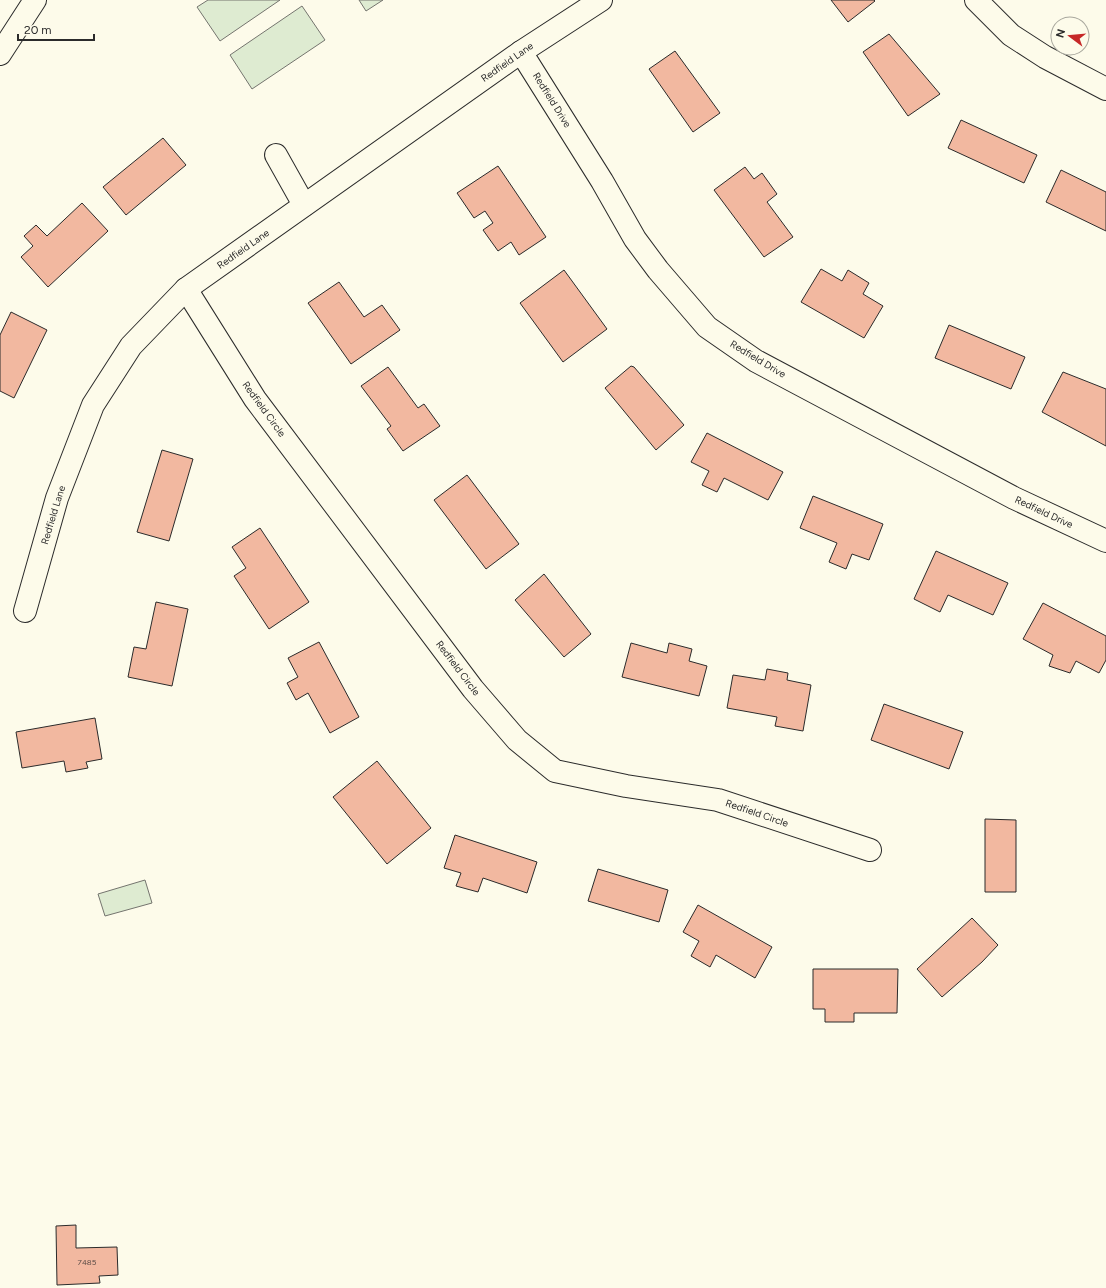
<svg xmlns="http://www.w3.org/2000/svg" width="1106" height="1288" viewBox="0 0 1106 1288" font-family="Figtree,sans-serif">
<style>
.green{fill:#deebd1;stroke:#74746e}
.building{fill:#f2b8a0;stroke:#2b2b2b}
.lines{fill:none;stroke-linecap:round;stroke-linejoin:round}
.minor-casing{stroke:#2b2b2b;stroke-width:24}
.minor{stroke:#fdfbea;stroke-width:22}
.labels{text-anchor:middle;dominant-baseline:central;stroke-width:3;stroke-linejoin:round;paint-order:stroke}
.number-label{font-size:8px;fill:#5d4e48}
.street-label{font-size:10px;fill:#2b2b2b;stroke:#fdfbea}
</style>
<rect width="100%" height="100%" fill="#fdfbea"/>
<g class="green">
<path d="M208 0H280L220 41 197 7Z"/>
<path d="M359 0H383L366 11Z"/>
<path d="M302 6 325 40 252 89 230 55Z"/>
<path d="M145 880 152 903 105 916 98 894Z"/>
</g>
<g class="building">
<path d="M831 0H874L875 1 848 22Z"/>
<path d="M889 34 940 94 908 116 863 52Z"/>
<path d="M675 51 720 113 693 132 649 69Z"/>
<path d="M961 120 1037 155 1024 183 948 148Z"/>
<path d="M163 138 186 165 126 215 103 187Z"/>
<path d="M498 166 546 237 519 255 511 242 498 251 483 230 493 223 485 211 474 218 457 193Z"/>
<path d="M745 167 754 179 762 173 777 194 767 202 793 237 764 257 714 190Z"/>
<path d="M1061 170 1106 192V231L1046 202Z"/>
<path d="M82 203 108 231 48 287 21 257 33 246 24 236 36 225 47 236Z"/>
<path d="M821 269 842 281 848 270 869 283 863 294 883 306 864 338 801 302Z"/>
<path d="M564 270 607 329 563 362 520 303Z"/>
<path d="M339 282 364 317 382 305 400 330 351 364 308 303Z"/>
<path d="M11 312 47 330 14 398 0 391V335Z"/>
<path d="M949 325 1025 357 1011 389 935 358Z"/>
<path d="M631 366 634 367 684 425 656 450 605 388Z"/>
<path d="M388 367 418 408 424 404 440 426 403 451 387 429 391 426 361 386Z"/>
<path d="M1063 372 1106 389V446L1042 412Z"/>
<path d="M707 433 783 472 768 500 724 478 717 492 702 485 709 471 691 462Z"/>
<path d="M162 450 193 459 169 541 137 532Z"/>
<path d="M467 475 519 544 486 569 434 500Z"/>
<path d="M813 496 883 524 869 560 852 554 846 569 829 562 837 543 800 528Z"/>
<path d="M260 528 309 602 269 629 234 576 246 568 232 547Z"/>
<path d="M936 551 1008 583 993 615 948 595 940 612 914 599Z"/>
<path d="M544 574 591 634 564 657 515 600Z"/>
<path d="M156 602 188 609 172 686 128 677 134 647 146 649Z"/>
<path d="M1043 603 1106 636V660L1099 673 1076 661 1070 673 1049 666 1053 655 1023 639Z"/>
<path d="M319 642 359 717 330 733 308 693 296 700 287 683 298 677 288 658Z"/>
<path d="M631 643 667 653 669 643 692 649 689 661 707 666 699 696 622 677Z"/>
<path d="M767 669 788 673 787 680 811 685 803 731 775 726 777 717 727 708 733 675 765 680Z"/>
<path d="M884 704 963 732 949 769 871 740Z"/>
<path d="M95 718 102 759 86 762 88 768 66 772 64 761 22 768 16 732Z"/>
<path d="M377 761 431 828 387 864 333 797Z"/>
<path d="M985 819 1016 820V892H985Z"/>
<path d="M455 835 537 862 527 893 483 878 478 892 456 886 461 873 444 868Z"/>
<path d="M598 869 668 890 659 922 588 901Z"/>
<path d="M698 905 772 947 755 978 716 955 710 967 691 956 699 941 683 932Z"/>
<path d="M972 918 998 945 982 962 942 997 917 969Z"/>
<path d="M813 969H898L897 1013H854V1022H825V1009H813Z"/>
<path d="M76 1225V1248L117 1247 118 1275 99 1276 100 1283 57 1285 56 1226Z"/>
</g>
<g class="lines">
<g class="minor-casing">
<g id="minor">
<path d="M976 0 1011 35 1045 57 1106 89"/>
<path d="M521 52 602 181 635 239 658 270 707 327 756 361 1014 498 1106 541"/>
<path d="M0 54 35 0"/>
<path d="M276 155 304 205"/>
<path d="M186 289 255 399 473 689 517 740 555 771 626 786 718 800 870 850"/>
<path d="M25 611 57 498 93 405 131 346 186 289 521 52 601 0"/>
</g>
</g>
<use href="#minor" class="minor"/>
</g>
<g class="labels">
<g class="number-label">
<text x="87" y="1262">7485</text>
</g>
<g class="street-label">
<text transform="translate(507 62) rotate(-35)">Redfield Lane</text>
<text transform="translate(552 100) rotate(58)">Redfield Drive</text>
<text transform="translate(243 249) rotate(-35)">Redfield Lane</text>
<text transform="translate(758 359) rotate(31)">Redfield Drive</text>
<text transform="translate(264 409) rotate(54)">Redfield Circle</text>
<text transform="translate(1044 512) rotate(25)">Redfield Drive</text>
<text transform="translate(53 515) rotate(-73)">Redfield Lane</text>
<text transform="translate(458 668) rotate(53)">Redfield Circle</text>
<text transform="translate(757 813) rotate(19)">Redfield Circle</text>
</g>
</g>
<g transform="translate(1070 36) rotate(286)"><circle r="19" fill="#fdfbea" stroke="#a9a89e"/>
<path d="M0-3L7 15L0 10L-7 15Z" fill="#c62828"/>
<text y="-6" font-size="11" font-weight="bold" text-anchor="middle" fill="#2b2b2b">N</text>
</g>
<path d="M18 34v6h76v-6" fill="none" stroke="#2b2b2b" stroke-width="2"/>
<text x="24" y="34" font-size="12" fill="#2b2b2b" stroke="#fdfbea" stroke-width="3" paint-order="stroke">20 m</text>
</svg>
